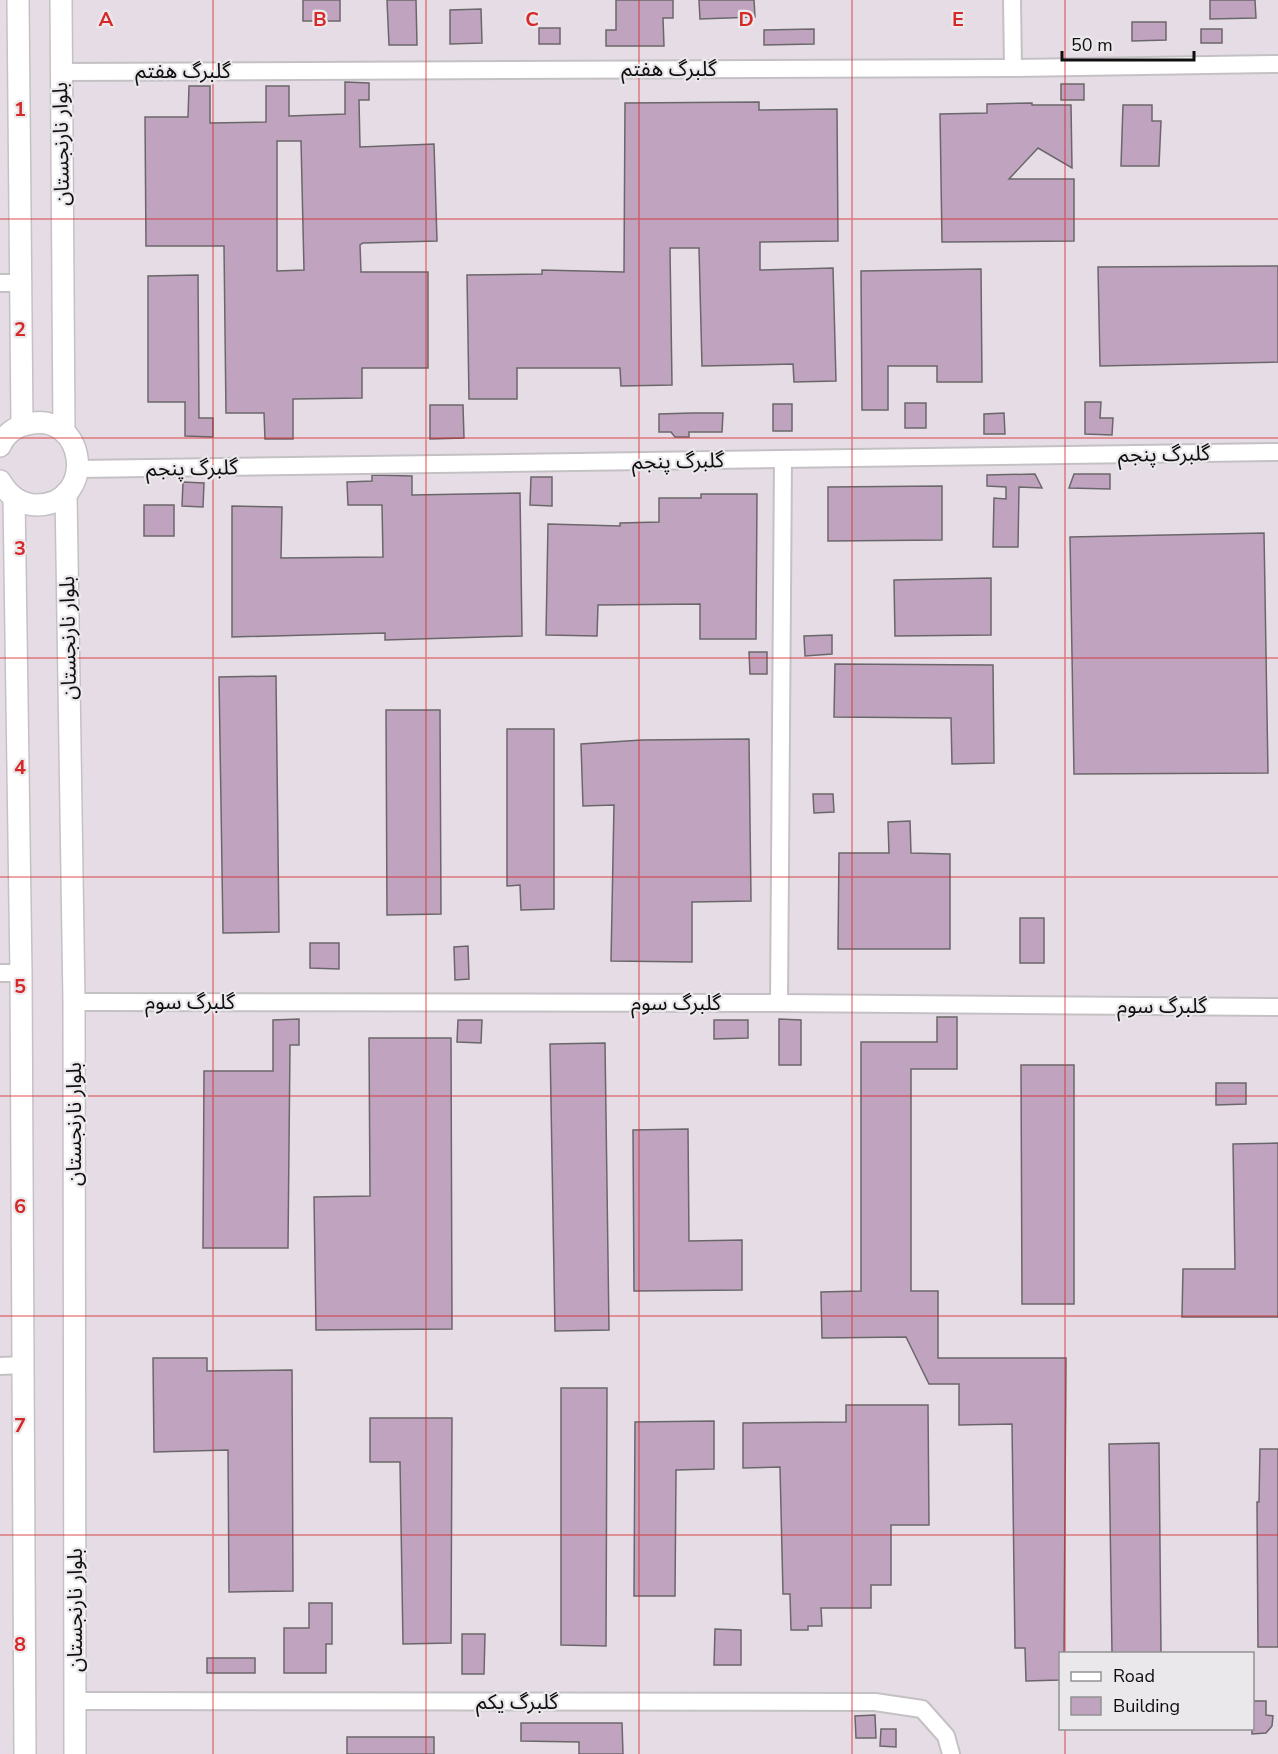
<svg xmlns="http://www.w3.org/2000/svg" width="1278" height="1754" viewBox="0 0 1278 1754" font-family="'Nunito Sans','Noto Sans Arabic',sans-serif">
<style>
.built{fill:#e6dce5;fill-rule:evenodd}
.building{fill:#c0a4bf;stroke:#6a676a;stroke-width:1.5;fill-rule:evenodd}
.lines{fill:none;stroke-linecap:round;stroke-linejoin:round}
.minor-casing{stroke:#c4c1c4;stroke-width:20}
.tertiary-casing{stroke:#c4c1c4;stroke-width:24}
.minor{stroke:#fff;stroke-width:16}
.tertiary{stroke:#fff;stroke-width:21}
.grid{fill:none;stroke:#d62828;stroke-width:1.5;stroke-opacity:0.55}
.labels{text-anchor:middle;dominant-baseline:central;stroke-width:4.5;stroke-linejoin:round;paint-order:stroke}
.street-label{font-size:21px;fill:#100f10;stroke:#ebe8eb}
.grid-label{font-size:20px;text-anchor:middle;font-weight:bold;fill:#d62828;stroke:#ebe8eb;stroke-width:4.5;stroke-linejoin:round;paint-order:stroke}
</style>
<rect width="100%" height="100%" fill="#ebe8eb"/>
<path class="built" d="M0 0H1278V1754H0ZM1060 1654H1252V1728H1060Z"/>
<g class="building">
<rect x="303" y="0" width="37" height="21"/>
<path d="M387 0H416L417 45H389Z"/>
<path d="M616 0H673V18H663L664 46H606V30H616Z"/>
<path d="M699 0H754L755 17 700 19Z"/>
<path d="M1210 0H1255L1256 18 1210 19Z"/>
<path d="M481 9 482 43 450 44V10Z"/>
<path d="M1132 22H1166V40L1132 41Z"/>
<rect x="539" y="28" width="21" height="16"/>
<path d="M814 29V44L764 45V30Z"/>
<rect x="1201" y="29" width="21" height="14"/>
<path d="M345 82 369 83V100H359L360 147 434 144 437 241 363 243 360 245 361 272H428V368H362V398L293 399V439H265L264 413H226L224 246H146L145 117H188L189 86H210V123L266 122V86H289V116L345 114ZM277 141H301L304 270 277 271Z"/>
<rect x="1061" y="84" width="23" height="16"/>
<path d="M759 102V110L837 109 838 241 760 242V270L833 268 836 381 794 382 793 364 702 366 699 248H670L672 385 621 386 620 368H517V399H469L467 275 542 274V270L624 272 625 103Z"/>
<path d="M1032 103V105H1071L1072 168 1038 148 1009 179H1074V241L942 242 940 114 987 113V104Z"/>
<path d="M1123 105H1152V121H1161L1159 166H1121Z"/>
<path d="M1278 266V362L1100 366 1098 267Z"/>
<path d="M981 269 982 382H937V366H888V410H862L861 271Z"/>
<path d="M198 275 199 418H213V437L185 436V402H148V276Z"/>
<path d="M1085 402H1101L1100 418H1113L1112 435 1085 434Z"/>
<rect x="905" y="403" width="21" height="25"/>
<rect x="773" y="404" width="19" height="27"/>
<path d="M430 405H463L464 438 430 439Z"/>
<path d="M692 413H723L722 432H689V437H675L671 432H659V414Z"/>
<path d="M1004 413 1005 434H984V414Z"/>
<path d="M1035 474 1042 488 1019 487 1018 547H993L994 498 1006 499V487L987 486V475Z"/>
<path d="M1074 474H1110V489L1069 488Z"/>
<path d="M372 475 412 476V495L520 493 522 636 385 640V633L232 637V506L282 507 281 558 383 557 382 505H348L347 482 372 481Z"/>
<path d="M531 477H552V506L530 505Z"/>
<path d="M183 482 204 483 203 507 182 506Z"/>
<path d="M942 486V540L828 541V487Z"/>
<path d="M701 494H757L756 639H700V604L598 605 597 636 546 635 548 524 620 526V523L659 522V498H701Z"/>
<rect x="144" y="505" width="30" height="31"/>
<path d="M1264 533 1268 773 1074 774 1070 537Z"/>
<path d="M991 578V635L895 636 894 580Z"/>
<path d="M832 635V654L805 656 804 636Z"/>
<path d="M749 652H767V674H750Z"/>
<path d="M835 664 993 665 994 763 952 764 951 718 834 717Z"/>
<path d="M276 676 279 932 223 933 219 677Z"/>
<path d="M386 710H440L441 914 387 915Z"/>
<path d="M507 729H554V909L521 910 520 885 507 886Z"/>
<path d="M749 739 751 901 692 902V962L611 961 614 805 583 806 581 744 642 740Z"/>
<path d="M813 794H833L834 812 814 813Z"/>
<path d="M910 821 911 853 950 854V949H838L839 853H889L888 822Z"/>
<rect x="1020" y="918" width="24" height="45"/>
<path d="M310 943H339V969L310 968Z"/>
<path d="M468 946 469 979 455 980 454 947Z"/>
<path d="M937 1017H957V1069H911V1291H938V1358H1066L1064 1653H1060V1680L1026 1681 1025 1648H1015L1012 1424 959 1425V1384H929L906 1337 822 1338 821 1292 861 1291V1042H937Z"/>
<path d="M299 1019V1045H290L288 1248H203L204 1071H273V1020Z"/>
<path d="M779 1019 801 1020V1065H779Z"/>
<path d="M458 1020H482L481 1043 457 1042Z"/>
<path d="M714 1020H748V1038L714 1039Z"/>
<path d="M369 1038H451L452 1329 316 1330 314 1197 370 1196Z"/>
<path d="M605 1043 609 1330 555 1331 550 1044Z"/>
<path d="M1021 1065H1074V1304H1022Z"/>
<path d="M1216 1083H1246V1104L1216 1105Z"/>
<path d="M688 1129 689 1241 742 1240V1290L634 1291 633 1130Z"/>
<path d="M1278 1143V1317H1182L1183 1269H1235L1233 1144Z"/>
<path d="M153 1358H207V1371L292 1370 293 1591 229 1592 228 1450 154 1452Z"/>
<path d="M561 1388H607L606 1646 561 1645Z"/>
<path d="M846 1405H928L929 1525H891V1585H871V1608H821L822 1626H808V1630H791L790 1594H783L780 1467 743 1468V1423L846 1422Z"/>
<path d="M370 1418H452L451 1643 403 1644 400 1462H370Z"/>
<path d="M714 1421V1469L676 1470 675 1596H634L635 1422Z"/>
<path d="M1159 1443 1161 1653H1112L1109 1444Z"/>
<path d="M1260 1449H1278V1647H1258L1257 1502H1259Z"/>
<path d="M309 1603H332V1644H326V1673H284V1628H309Z"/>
<path d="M715 1629 741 1630V1665H714Z"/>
<path d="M462 1634H485L484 1674H462Z"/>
<rect x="207" y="1658" width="48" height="15"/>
<path d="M1252 1701H1266V1715L1273 1716 1272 1726 1266 1733 1252 1734Z"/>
<path d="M875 1715 876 1738H856L855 1716Z"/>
<path d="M521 1723H622L623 1754H579V1742L521 1741Z"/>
<path d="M881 1729H896V1747L880 1746Z"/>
<rect x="347" y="1737" width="87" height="17"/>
</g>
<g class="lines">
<g class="minor-casing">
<g id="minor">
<path d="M1012 0 1013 68"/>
<path d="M61 72 1013 68 1278 64"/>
<path d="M0 283H20"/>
<path d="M78 469 1278 452"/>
<path d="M0 973H21"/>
<path d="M74 1002 779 1003 1278 1007"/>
<path d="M779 1003 783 459"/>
<path d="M0 1366 24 1365"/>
<path d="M75 1701 875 1702 922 1709 946 1736 951 1754"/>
</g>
</g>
<g class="tertiary-casing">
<g id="tertiary">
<path d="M18 0 22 425"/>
<path d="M61 0 64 432"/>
<path d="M0 446C5 434 16 426 28 424 86 410 98 504 37 505 21 505 8 495 0 481"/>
<path d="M66 493 74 1002 75 1754"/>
<path d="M14 498 21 973 25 1754"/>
</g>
</g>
<use href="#minor" class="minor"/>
<use href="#tertiary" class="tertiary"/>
</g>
<path class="grid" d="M213 0V1754M426 0V1754M639 0V1754M852 0V1754M1065 0V1654M0 219H1278M0 438H1278M0 658H1278M0 877H1278M0 1096H1278M0 1316H1278M0 1535H1278M1065 1728V1754"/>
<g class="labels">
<g class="street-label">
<text x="669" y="69">گلبرگ هفتم</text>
<text x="183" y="71">گلبرگ هفتم</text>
<text transform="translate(61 144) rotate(-91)">بلوار نارنجستان</text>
<text transform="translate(1164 454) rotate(-1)">گلبرگ پنجم</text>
<text transform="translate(678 461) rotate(-1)">گلبرگ پنجم</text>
<text transform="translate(192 468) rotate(-1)">گلبرگ پنجم</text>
<text transform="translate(68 638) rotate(-91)">بلوار نارنجستان</text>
<text x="190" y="1002">گلبرگ سوم</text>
<text x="676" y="1003">گلبرگ سوم</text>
<text x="1162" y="1006">گلبرگ سوم</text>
<text transform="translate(74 1124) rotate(-90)">بلوار نارنجستان</text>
<text transform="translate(75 1610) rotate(-90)">بلوار نارنجستان</text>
<text x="517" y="1702">گلبرگ یکم</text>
</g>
</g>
<g class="grid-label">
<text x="106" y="26">A</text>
<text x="320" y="26">B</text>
<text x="532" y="26">C</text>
<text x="746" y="26">D</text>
<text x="958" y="26">E</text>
<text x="20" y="116">1</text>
<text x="20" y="336">2</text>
<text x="20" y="555">3</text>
<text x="20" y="774">4</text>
<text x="20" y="993">5</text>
<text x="20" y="1213">6</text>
<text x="20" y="1432">7</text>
<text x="20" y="1651">8</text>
</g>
<rect x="1059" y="1652" width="195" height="78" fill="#ebe8eb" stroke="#939193" stroke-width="1.5"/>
<rect x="1071" y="1672" width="30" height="9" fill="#ffffff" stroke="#939193" stroke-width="1.5"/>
<text x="1113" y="1682" font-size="18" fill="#100f10">Road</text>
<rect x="1071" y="1697" width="30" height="18" fill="#c0a4bf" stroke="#939193" stroke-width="1.5"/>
<text x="1113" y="1712" font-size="18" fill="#100f10">Building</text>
<path d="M1062 51v9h132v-9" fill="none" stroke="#100f10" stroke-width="3"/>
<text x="1071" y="51" font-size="18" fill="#100f10" stroke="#ebe8eb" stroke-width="4.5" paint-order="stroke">50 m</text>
</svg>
